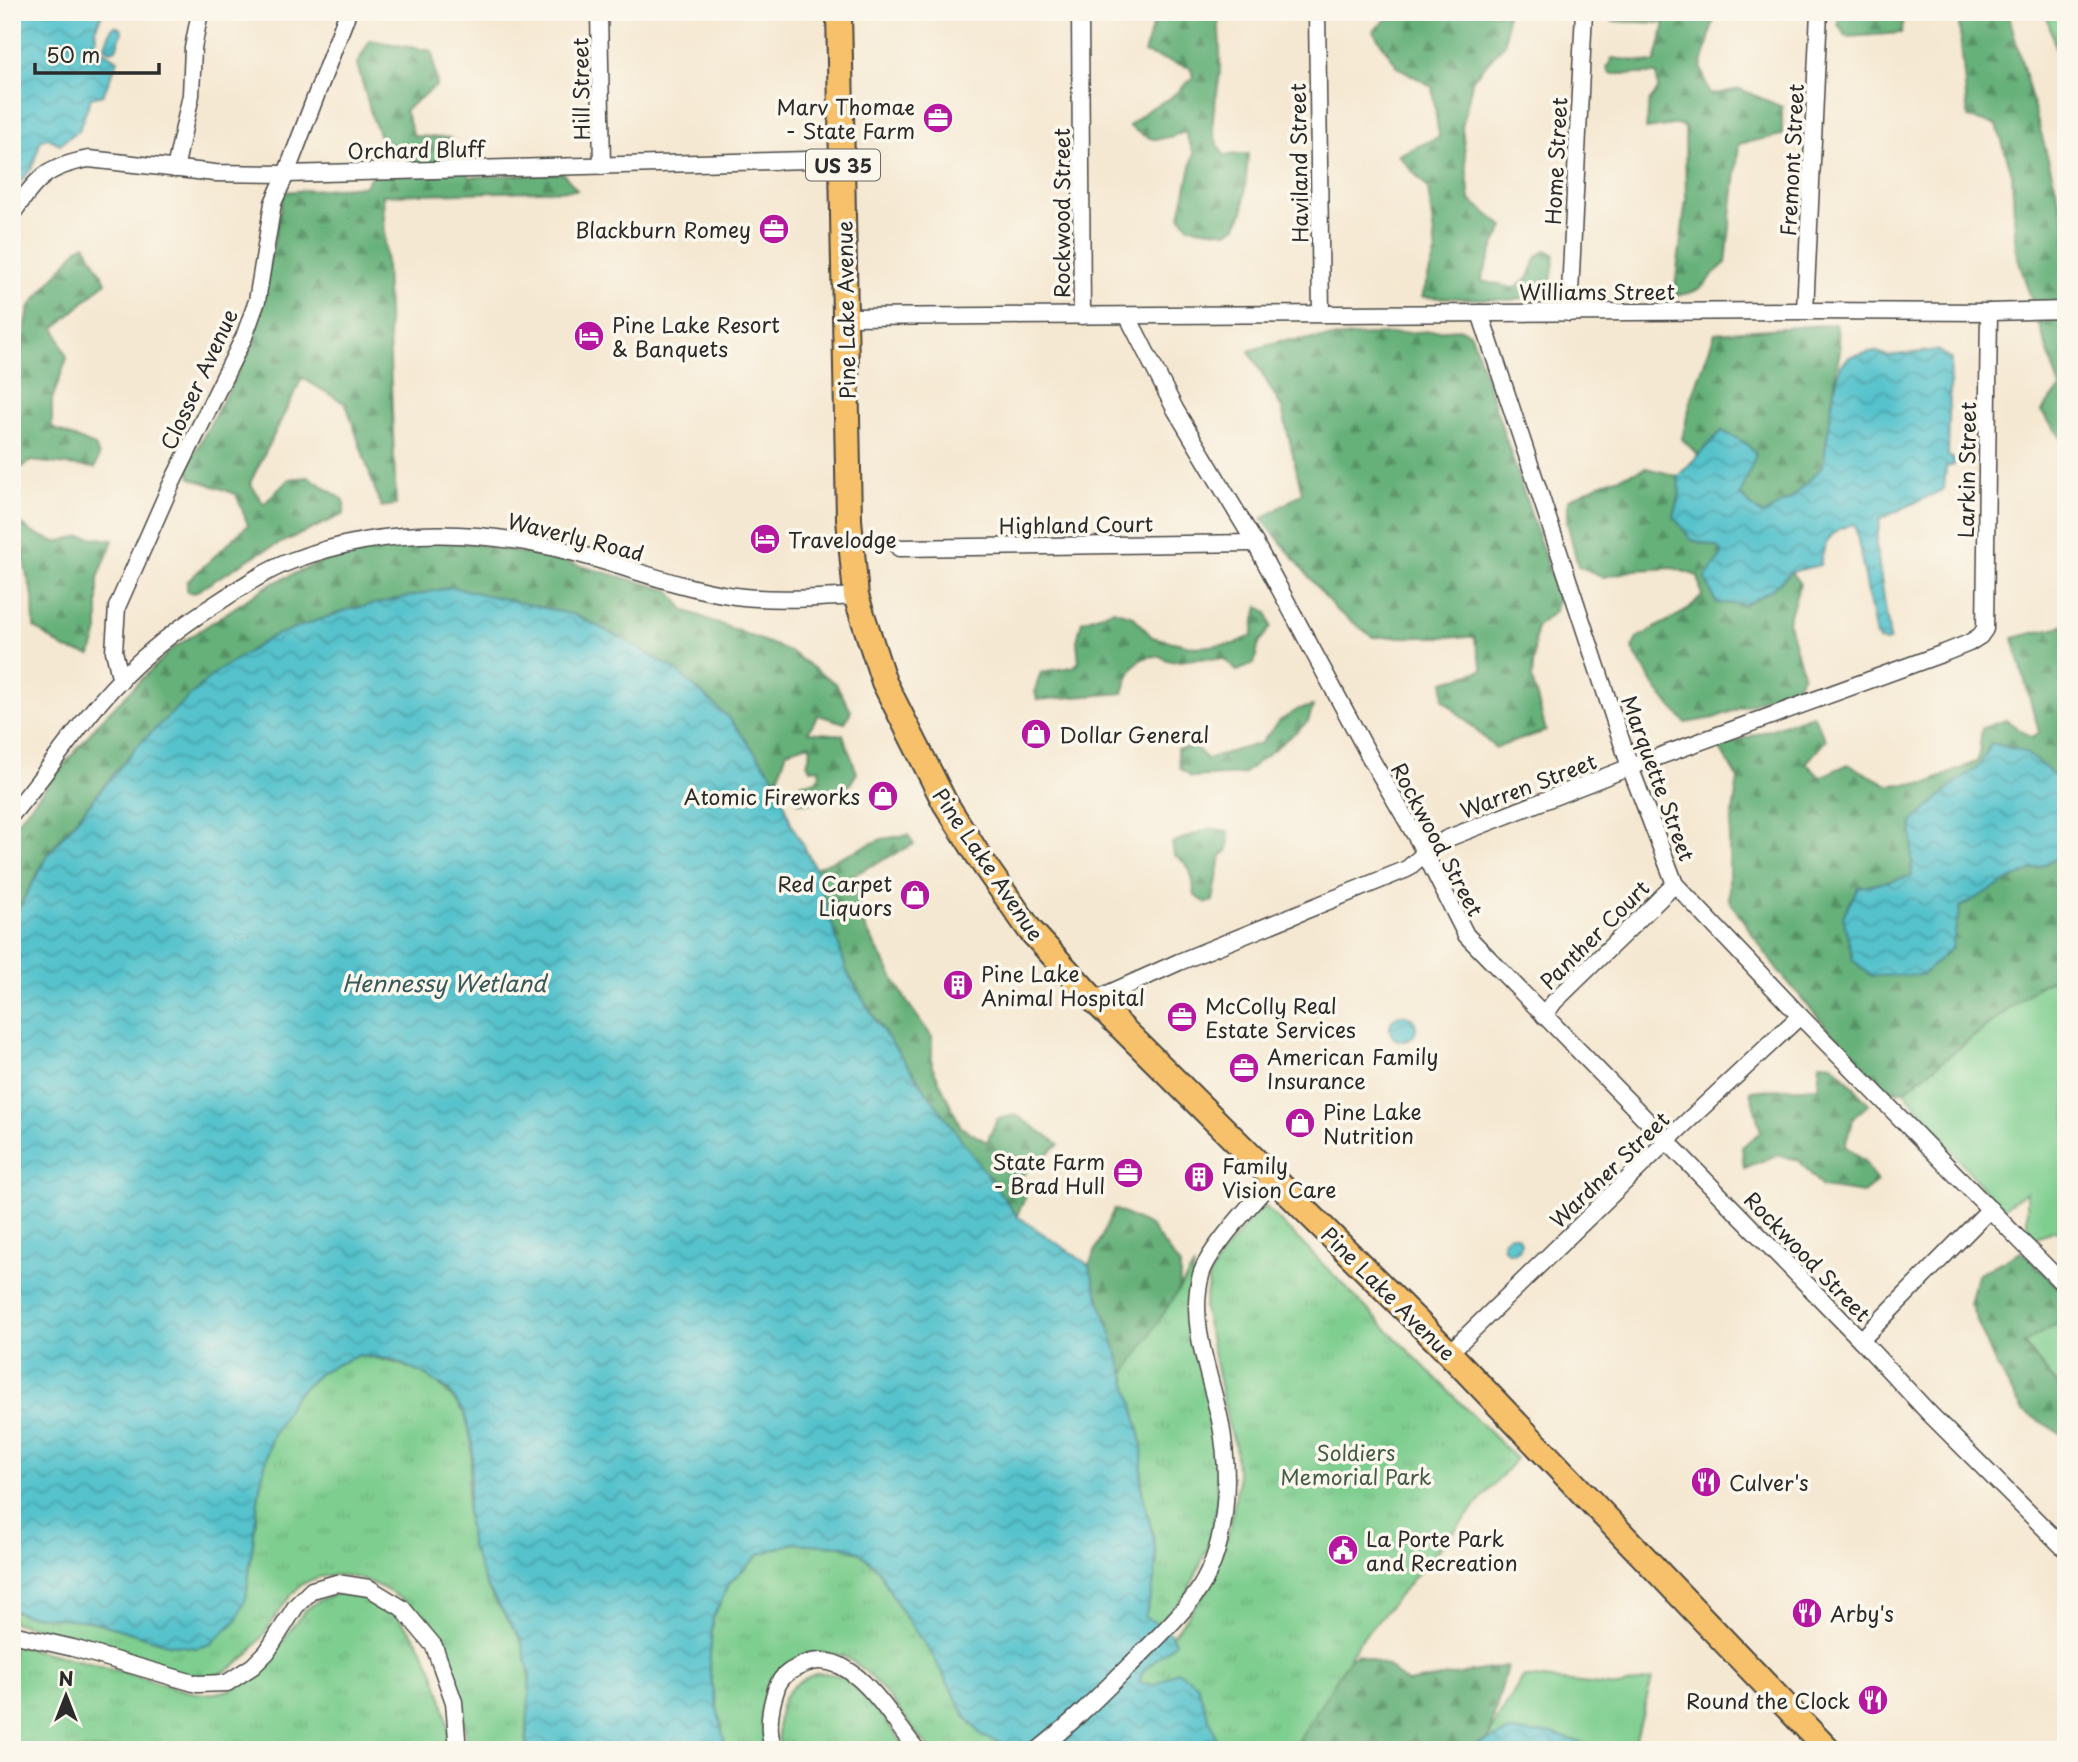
<svg xmlns="http://www.w3.org/2000/svg" width="2078" height="1762" viewBox="0 0 2078 1762" font-family="'Playpen Sans',sans-serif">
<style>
.grass{fill:#7ece8f;stroke:#547c5d;stroke-width:2}
.forest{fill:url(#forest-firs);stroke:#486e52;stroke-width:2}
.park{fill:url(#park-tufts);stroke:#547c5d;stroke-width:2}
.water{fill:url(#water-waves);stroke:#40767c;stroke-width:2}
.lines{fill:none;stroke-linecap:round;stroke-linejoin:round}
.minor-casing{stroke:#494744;stroke-width:19}
.primary-casing{stroke:#494744;stroke-width:28}
.minor{stroke:#fff;stroke-width:16}
.primary{stroke:#f6c16b;stroke-width:24}
.labels{text-anchor:middle;dominant-baseline:central;stroke-width:7;stroke-linejoin:round;paint-order:stroke}
.shield{fill:#fbf7ec;stroke:#696865;stroke-width:2}
.shield-label{font-size:19px;font-weight:bold;fill:#2b2b2b}
.street-label{font-size:21px;fill:#2b2b2b;stroke:#fbf7ec}
.poi-label{font-size:21px;fill:#2b2b2b;stroke:#fbf7ec;text-anchor:start}
.park-label{font-size:21px;fill:#445c49;stroke:#fbf7ec}
.water-label{font-size:23px;font-style:italic;fill:#38585b;stroke:#fbf7ec}
</style>
<defs>
<pattern id="forest-firs" width="22" height="20" patternUnits="userSpaceOnUse" patternTransform="scale(1.75)"><rect width="22" height="20" fill="#66b17a"/><path d="M5 1l3.5 6h-7zM16 11l3.5 6h-7z" fill="#549064"/></pattern>
<pattern id="park-tufts" width="24" height="20" patternUnits="userSpaceOnUse" patternTransform="scale(1.75)"><rect width="24" height="20" fill="#7ece8f"/><path d="M3 7l-1-3M5 7V3M7 7l1-3M15 17l-1-3M17 17v-4M19 17l1-3" fill="none" stroke="#6db17c"/></pattern>
<pattern id="water-waves" width="16" height="10" patternUnits="userSpaceOnUse" patternTransform="scale(1.75)"><rect width="16" height="10" fill="#55c2cc"/><path d="M0 5q4-4 8 0t8 0" fill="none" stroke="#479ea6"/></pattern>
</defs>
<rect width="100%" height="100%" fill="#fbf7ec"/>
<filter id="ink" filterUnits="userSpaceOnUse"><feTurbulence type="fractalNoise" baseFrequency=".0143" numOctaves="2"/><feDisplacementMap in="SourceGraphic" scale="14" xChannelSelector="R" yChannelSelector="G"/><feConvolveMatrix kernelMatrix="1 2 1 2 8 2 1 2 1" color-interpolation-filters="sRGB"/></filter>
<filter id="wash" filterUnits="userSpaceOnUse"><feTurbulence type="fractalNoise" baseFrequency=".00686" numOctaves="4" result="noise"/><feDisplacementMap in="SourceGraphic" scale="28" xChannelSelector="R" yChannelSelector="G"/><feGaussianBlur stdDeviation="1.57" result="paint"/><feColorMatrix in="noise" values="0 0 0 0 0 0 0 0 0 0 0 0 0 0 0 0 0 1.4 0 .05"/><feComposite in="paint" operator="in"/></filter>
<g filter="url(#wash)">
<rect width="100%" height="100%" fill="#f5e8d2"/>
<g class="grass">
<path d="M2047 12H2066V84L2047 17Z"/>
<path d="M2066 972V1236L2056 1230 2027 1240V1192L2000 1210 1904 1091 2037 987Z"/>
<path d="M2066 1318V1402L2057 1384 2023 1343Z"/>
<path d="M1523 1677 1618 1687 1652 1679 1633 1750H1603L1554 1734 1509 1732 1488 1740 1492 1729Z"/>
</g>
<g class="forest">
<path d="M1157 12H1218C1219 31 1221 50 1220 69 1219 100 1202 126 1224 155L1248 154 1243 212 1237 226 1227 232 1189 227 1180 216 1194 153 1185 132C1160 140 1153 145 1129 126L1149 109 1169 99 1193 78 1191 68 1144 53Z"/>
<path d="M1395 12H1507L1505 43 1473 79 1462 127 1470 200 1504 227 1493 248 1481 281 1513 288 1528 279 1537 257 1546 250 1555 255 1549 294 1511 300 1422 297 1436 251 1428 188 1398 155 1439 137 1432 87 1398 67 1373 31Z"/>
<path d="M1611 12H1716L1701 68 1710 95 1740 89 1782 107V135L1739 144 1726 263C1705 279 1706 294 1674 295L1686 200 1685 128 1679 124 1646 129 1649 102 1658 90 1657 74H1610L1607 68 1612 58 1655 63 1665 23 1611 21Z"/>
<path d="M1839 12H1905L1901 33 1847 37 1838 25Z"/>
<path d="M1958 12H2008L2066 225V444L2041 411 2060 389 2016 252 2012 174 1997 125 1968 118Z"/>
<path d="M370 40 432 51 437 85 405 110 414 136 450 138 455 153 470 177 563 173 577 190 383 195 396 505 381 507 346 404 302 378 250 483 264 504 289 479 309 477 344 500V514L259 553 194 593 187 591V582L248 525 236 494 191 478 187 467 253 344 284 192 365 186 386 151 372 117 357 64Z"/>
<path d="M85 244 106 282 55 328 67 358 52 400V428L95 446 99 456 95 468 31 461 12 474V397L29 308 78 248Z"/>
<path d="M1836 324 1840 349 1823 466 1792 498 1762 515 1739 496 1756 454 1746 443 1722 431 1698 455 1682 439 1691 400 1715 333Z"/>
<path d="M1462 329 1471 334 1558 596 1555 611 1536 627 1532 679 1546 731 1495 748 1443 699 1444 682 1483 670 1474 637H1373L1336 610 1262 519 1302 493 1282 408 1249 351 1280 341Z"/>
<path d="M1646 468 1678 476 1680 492 1674 517 1692 540 1718 547 1722 555 1771 590 1791 572 1800 584 1788 621 1803 674 1797 686 1714 718 1686 723 1659 693 1632 649 1637 638 1689 609 1702 596 1698 576 1673 568 1635 570 1604 577 1578 566 1567 522 1568 500 1600 484Z"/>
<path d="M12 517 33 533 56 542 82 536 113 540 98 578V631L91 655 65 649 34 627 33 596 26 572 21 543 12 537Z"/>
<path d="M409 540 471 543 563 561 669 590 684 610 789 651 836 684 851 711 845 723 818 715 808 732 843 735 857 773 844 794 810 803 798 802 794 792 799 784 816 781 820 775 819 768 811 769 807 764 811 750 809 744 787 751 777 781 729 718 677 671 623 639 575 615 137 746 50 851 12 920V828L101 720 172 649 269 585 325 560Z"/>
<path d="M1258 606 1267 612 1271 627 1259 643 1254 664 1237 671 1224 659C1214 659 1204 658 1194 659 1181 660 1172 665 1160 656 1133 655 1130 671 1123 693L1037 700 1035 690 1041 672 1073 667 1079 662 1077 641 1082 621 1113 610 1133 616 1152 637 1195 647 1234 644 1252 636Z"/>
<path d="M2066 625V972L2037 987 1904 1091 1882 1092 1775 967 1729 900V840L1738 779 1719 747 1813 715 1826 740 1806 763 1820 777 1848 764 1888 785 1928 783 1978 761 1982 728 2006 720 2032 738 2039 732 2013 638Z"/>
<path d="M1313 706 1308 722 1243 774 1191 777 1180 768 1177 749 1195 747 1207 759 1261 743 1278 722 1299 709Z"/>
<path d="M1210 828 1229 831 1228 850 1221 856 1213 901 1207 903 1195 896C1192 876 1193 866 1174 855L1172 843Z"/>
<path d="M908 835 914 844 853 875 866 929 907 1002 932 1037V1066L961 1127 987 1142 997 1119 1016 1115 1059 1144 1020 1177 1028 1191 1017 1216C958 1136 896 1058 847 972L815 868 882 839Z"/>
<path d="M1820 1063 1833 1064 1869 1104 1853 1118 1845 1146 1865 1162 1877 1182 1863 1193 1822 1187 1799 1160 1777 1155 1744 1168 1742 1147 1761 1132 1750 1091 1818 1087Z"/>
<path d="M1114 1209 1150 1226 1180 1266 1175 1597 1089 1265Z"/>
<path d="M2021 1251 2066 1295V1318L2023 1344 2057 1384 2066 1402V1437L2023 1411 1995 1363 1970 1304 1977 1275Z"/>
<path d="M1357 1654 1388 1666 1407 1683 1507 1666 1488 1740 1463 1750H1223L1272 1707Z"/>
</g>
<g class="park">
<path d="M1266 1207 1516 1459 1359 1642 1293 1750H1058L1132 1680 1180 1626 1207 1589 1228 1534 1238 1483 1235 1445 1228 1424 1204 1308 1209 1277 1222 1254 1257 1211Z"/>
<path d="M1194 1266 1190 1295 1216 1443 1218 1501 1207 1549 1187 1594 1153 1631 1029 1750H931C907 1725 870 1663 839 1655 829 1652 816 1653 807 1656 793 1660 786 1663 776 1674 757 1694 760 1726 768 1750H726L709 1668 713 1618 730 1582 760 1554 793 1543 842 1546 859 1552 878 1569 901 1611 932 1654 966 1717 983 1737 1157 1564 1152 1531 1142 1495V1446L1125 1374Z"/>
<path d="M359 1355C402 1362 438 1373 463 1412 482 1443 464 1479 467 1512 469 1527 480 1570 486 1584 494 1604 511 1620 520 1639 536 1672 528 1714 526 1750H467C461 1677 444 1611 369 1582 347 1573 325 1571 303 1584 295 1589 288 1599 282 1607 264 1634 246 1668 212 1676 185 1682 128 1652 100 1643 71 1635 41 1629 12 1622V1610C39 1620 67 1615 94 1622 129 1630 161 1644 196 1648L246 1598 260 1486 271 1438 294 1397 322 1371Z"/>
<path d="M341 1593C416 1599 447 1685 450 1750H12V1645C54 1654 96 1664 138 1676 166 1684 196 1700 226 1691 241 1687 255 1675 266 1664 293 1635 295 1602 341 1593Z"/>
<path d="M818 1673C828 1673 836 1674 845 1679 865 1691 892 1730 908 1750H782C778 1742 778 1736 778 1728 778 1697 790 1683 818 1673Z"/>
</g>
<g class="water">
<path d="M12 12H103L95 29 97 48 118 60 103 95 91 98 79 130 60 144 48 138 41 140 32 168 12 192Z"/>
<path d="M115 26 121 29 122 33 116 49 111 51 106 49 105 45 112 28Z"/>
<path d="M1937 350 1951 359 1948 456 1954 459V465L1946 467 1944 489 1880 519 1876 545 1890 639 1887 642 1880 641 1876 636 1855 524C1831 528 1824 542 1820 565L1791 572 1771 590 1746 604 1716 603 1705 578 1722 555 1718 547 1692 540 1674 517 1680 493 1678 476 1722 431 1746 443 1756 454 1740 496 1762 515 1792 498 1823 466 1834 391 1841 365 1851 356 1875 351 1887 356Z"/>
<path d="M452 587 575 615 623 639 677 671 729 718 777 781 791 823 815 868 847 972 877 1023 1017 1216 1089 1265C1106 1325 1131 1383 1142 1444 1144 1461 1139 1480 1143 1497 1145 1508 1149 1518 1151 1528 1160 1562 1155 1584 1145 1617L1166 1629 1176 1642 1143 1671 1139 1683 1156 1684 1177 1671 1197 1684 1218 1744 1223 1750H1005L1003 1743 983 1737 966 1717 932 1654 901 1611 878 1569 859 1552 842 1546 793 1543 760 1554 730 1582 713 1618 709 1668 726 1750H526L530 1676 521 1640 486 1585 470 1543 467 1511 473 1448 465 1415 449 1391 426 1375 393 1360 359 1355 322 1371 294 1397 271 1438 260 1486 246 1598 237 1620 211 1644 196 1648 168 1644 92 1621 24 1615 12 1610V920L50 852 137 746 212 675 273 636 347 610Z"/>
<path d="M1991 743 2023 751 2066 784V854L1996 887 1960 907 1952 948 1922 975 1871 976 1853 960 1843 916 1858 888 1912 876V823L1953 785 1981 764Z"/>
<circle cx="1403" cy="1028" r="13"/>
<circle cx="1512" cy="1244" r="9"/>
<path d="M1509 1732 1554 1734 1603 1750H1463Z"/>
</g>
</g>
<g filter="url(#ink)">
<g class="lines">
<g class="minor-casing">
<g id="minor">
<path d="M599 12 602 166"/>
<path d="M1080 12 1082 316"/>
<path d="M1317 12 1321 314"/>
<path d="M175 169 191 95 193 48 200 12"/>
<path d="M12 214C37 179 45 167 89 159L215 173 286 174 843 159"/>
<path d="M1805 311 1819 12"/>
<path d="M1480 313 1630 767 1675 884 1800 1016 2066 1287"/>
<path d="M1569 313 1584 12"/>
<path d="M845 317 1805 311 1989 312 2066 310"/>
<path d="M1128 317 1175 409 1255 543 1371 759 1418 840 1466 935 1861 1340 1928 1412 2066 1550"/>
<path d="M899 548 1255 543"/>
<path d="M121 681 114 651 117 607 170 487 244 337 257 301 273 203 286 174 348 12"/>
<path d="M12 814C43 778 69 738 100 702 133 663 174 630 217 603 240 588 265 571 291 561 372 530 460 528 546 546 609 559 670 587 735 596 775 601 816 598 856 596"/>
<path d="M1094 1000 1179 962 1407 869 1424 854 1446 839 1630 767 1944 653 1969 643 1980 636 1985 629 1989 312"/>
<path d="M1544 1016 1554 1002 1675 884"/>
<path d="M1861 1340 1990 1209"/>
<path d="M1449 1353 1678 1130 1800 1016"/>
<path d="M12 1634 73 1648 197 1684 227 1683 253 1666 267 1652 296 1606 312 1590 337 1583 369 1588 402 1608 434 1646 454 1702 458 1750"/>
<path d="M774 1750C766 1729 770 1707 777 1687 782 1674 793 1669 805 1664 853 1645 892 1721 917 1750"/>
<path d="M1038 1750C1070 1725 1099 1696 1128 1667 1150 1645 1174 1623 1193 1598 1229 1552 1231 1475 1220 1420 1210 1374 1188 1322 1201 1275 1208 1249 1256 1200 1274 1178"/>
</g>
</g>
<g class="primary-casing">
<path id="primary" d="M839 12 849 519 856 596 884 682 945 803 985 866 1030 930 1094 1000 1449 1353 1828 1750"/>
</g>
<use href="#minor" class="minor"/>
<use href="#primary" class="primary"/>
</g>
</g>
<defs>
<g id="office-disc" transform="scale(1.575)"><circle r="9.5" fill="#b5179e" stroke="#fbf7ec"/><path d="M-6-3h4V-5.5h4V-3h4V5H-6ZM-1-4.5V-3h2v-1.5ZM-6 0V1H6V0Z" fill="#fff"/></g>
<g id="hotel-disc" transform="scale(1.575)"><circle r="9.5" fill="#b5179e" stroke="#fbf7ec"/><path d="M-6-4.5h1.5V1H6V5H4.5V3h-9V5H-6ZM-4 0a1.8 1.8 0 1 1 3.6 0ZM.5 0V-2.5h3Q6-2.5 6 0Z" fill="#fff"/></g>
<g id="shop-disc" transform="scale(1.575)"><circle r="9.5" fill="#b5179e" stroke="#fbf7ec"/><path d="M-5-2.5h2.3a2.7 3.5 0 0 1 5.4 0H5L5.5 6h-11ZM-1.5-2.5h3a1.5 2.3 0 0 0-3 0Z" fill="#fff"/></g>
<g id="building-disc" transform="scale(1.575)"><circle r="9.5" fill="#b5179e" stroke="#fbf7ec"/><path d="M-4-6H4V6H1V3H-1V6H-4ZM-2.5-4.3h1.7v1.8h-1.7ZM.8-4.3h1.7v1.8H.8ZM-2.5-1h1.7V.8h-1.7ZM.8-1h1.7V.8H.8Z" fill="#fff"/></g>
<g id="restaurant-disc" transform="scale(1.575)"><circle r="9.5" fill="#b5179e" stroke="#fbf7ec"/><path d="M-5-6h1v4h1v-4h1v4h1v-4h1v5L-1.5 .5V6h-2V.5L-5-1ZM5-6V6H3V1.5H1.5Q1.5-4 5-6Z" fill="#fff"/></g>
<g id="civic-disc" transform="scale(1.575)"><circle r="9.5" fill="#b5179e" stroke="#fbf7ec"/><path d="M-.6-6.5H3V-4.5H.6V-3L4-1V1h2V6H-6V1h2V-1L-.6-3ZM-1.2 2.5V6h2.4V2.5Z" fill="#fff"/></g>
</defs>
<g fill-rule="evenodd">
<use href="#office-disc" x="938" y="118"/>
<use href="#office-disc" x="774" y="229"/>
<use href="#hotel-disc" x="589" y="336"/>
<use href="#hotel-disc" x="765" y="539"/>
<use href="#shop-disc" x="1036" y="734"/>
<use href="#shop-disc" x="883" y="796"/>
<use href="#shop-disc" x="915" y="895"/>
<use href="#building-disc" x="958" y="985"/>
<use href="#office-disc" x="1182" y="1017"/>
<use href="#office-disc" x="1244" y="1068"/>
<use href="#shop-disc" x="1300" y="1123"/>
<use href="#office-disc" x="1128" y="1173"/>
<use href="#building-disc" x="1199" y="1177"/>
<use href="#restaurant-disc" x="1706" y="1482"/>
<use href="#civic-disc" x="1343" y="1550"/>
<use href="#restaurant-disc" x="1807" y="1613"/>
<use href="#restaurant-disc" x="1873" y="1700"/>
</g>
<g class="labels">
<rect class="shield" x="806" y="149.5" width="74" height="31" rx="5"/>
<g class="shield-label">
<text x="843" y="165">US 35</text>
</g>
<g class="street-label">
<text transform="translate(580 89) rotate(-91)">Hill Street</text>
<text transform="translate(416 149) rotate(-1)">Orchard Bluff</text>
<text transform="translate(1791 160) rotate(-87)">Fremont Street</text>
<text transform="translate(1555 161) rotate(-87)">Home Street</text>
<text transform="translate(1298 163) rotate(-91)">Haviland Street</text>
<text transform="translate(1061 213) rotate(-90)">Rockwood Street</text>
<text x="1597" y="291">Williams Street</text>
<text transform="translate(845 310) rotate(-91)">Pine Lake Avenue</text>
<text transform="translate(198 379) rotate(-65)">Closser Avenue</text>
<text transform="translate(1966 470) rotate(-89)">Larkin Street</text>
<text transform="translate(1076 524) rotate(-1)">Highland Court</text>
<text transform="translate(576 536) rotate(14)">Waverly Road</text>
<text transform="translate(1659 778) rotate(70)">Marquette Street</text>
<text transform="translate(1528 785) rotate(-21)">Warren Street</text>
<text transform="translate(1438 839) rotate(62)">Rockwood Street</text>
<text transform="translate(989 864) rotate(56)">Pine Lake Avenue</text>
<text transform="translate(1594 934) rotate(-45)">Panther Court</text>
<text transform="translate(1609 1169) rotate(-44)">Wardner Street</text>
<text transform="translate(1808 1256) rotate(46)">Rockwood Street</text>
<text transform="translate(1389 1293) rotate(45)">Pine Lake Avenue</text>
</g>
<g class="poi-label">
<text x="915" y="106" text-anchor="end">Marv Thomae<tspan x="915" dy="24">- State Farm</tspan></text>
<text x="751" y="229" text-anchor="end">Blackburn Romey</text>
<text x="612" y="324">Pine Lake Resort<tspan x="612" dy="24">&amp; Banquets</tspan></text>
<text x="788" y="539">Travelodge</text>
<text x="1059" y="734">Dollar General</text>
<text x="860" y="796" text-anchor="end">Atomic Fireworks</text>
<text x="892" y="883" text-anchor="end">Red Carpet<tspan x="892" dy="24">Liquors</tspan></text>
<text x="981" y="973">Pine Lake<tspan x="981" dy="24">Animal Hospital</tspan></text>
<text x="1205" y="1005">McColly Real<tspan x="1205" dy="24">Estate Services</tspan></text>
<text x="1267" y="1056">American Family<tspan x="1267" dy="24">Insurance</tspan></text>
<text x="1323" y="1111">Pine Lake<tspan x="1323" dy="24">Nutrition</tspan></text>
<text x="1105" y="1161" text-anchor="end">State Farm<tspan x="1105" dy="24">- Brad Hull</tspan></text>
<text x="1222" y="1165">Family<tspan x="1222" dy="24">Vision Care</tspan></text>
<text x="1729" y="1482">Culver's</text>
<text x="1366" y="1538">La Porte Park<tspan x="1366" dy="24">and Recreation</tspan></text>
<text x="1830" y="1613">Arby's</text>
<text x="1850" y="1700" text-anchor="end">Round the Clock</text>
</g>
<g class="park-label">
<text x="1356" y="1452">Soldiers<tspan x="1356" dy="24">Memorial Park</tspan></text>
</g>
<g class="water-label">
<text x="444" y="982">Hennessy Wetland</text>
</g>
</g>
<rect width="2078" height="1762" fill="none" stroke="#fbf7ec" stroke-width="42"/>
<g transform="translate(66 1696)" stroke="#fbf7ec" stroke-width="5" paint-order="stroke">
<path d="M0-5L12 26L0 18L-12 26Z" fill="#2b2b2b"/>
<text y="-10" font-size="19" font-weight="bold" text-anchor="middle" fill="#2b2b2b">N</text>
</g>
<path d="M35 63v10h124v-10" fill="none" stroke="#2b2b2b" stroke-width="3.5"/>
<text x="46" y="63" font-size="21" fill="#2b2b2b" stroke="#fbf7ec" stroke-width="5" paint-order="stroke">50 m</text>
</svg>
